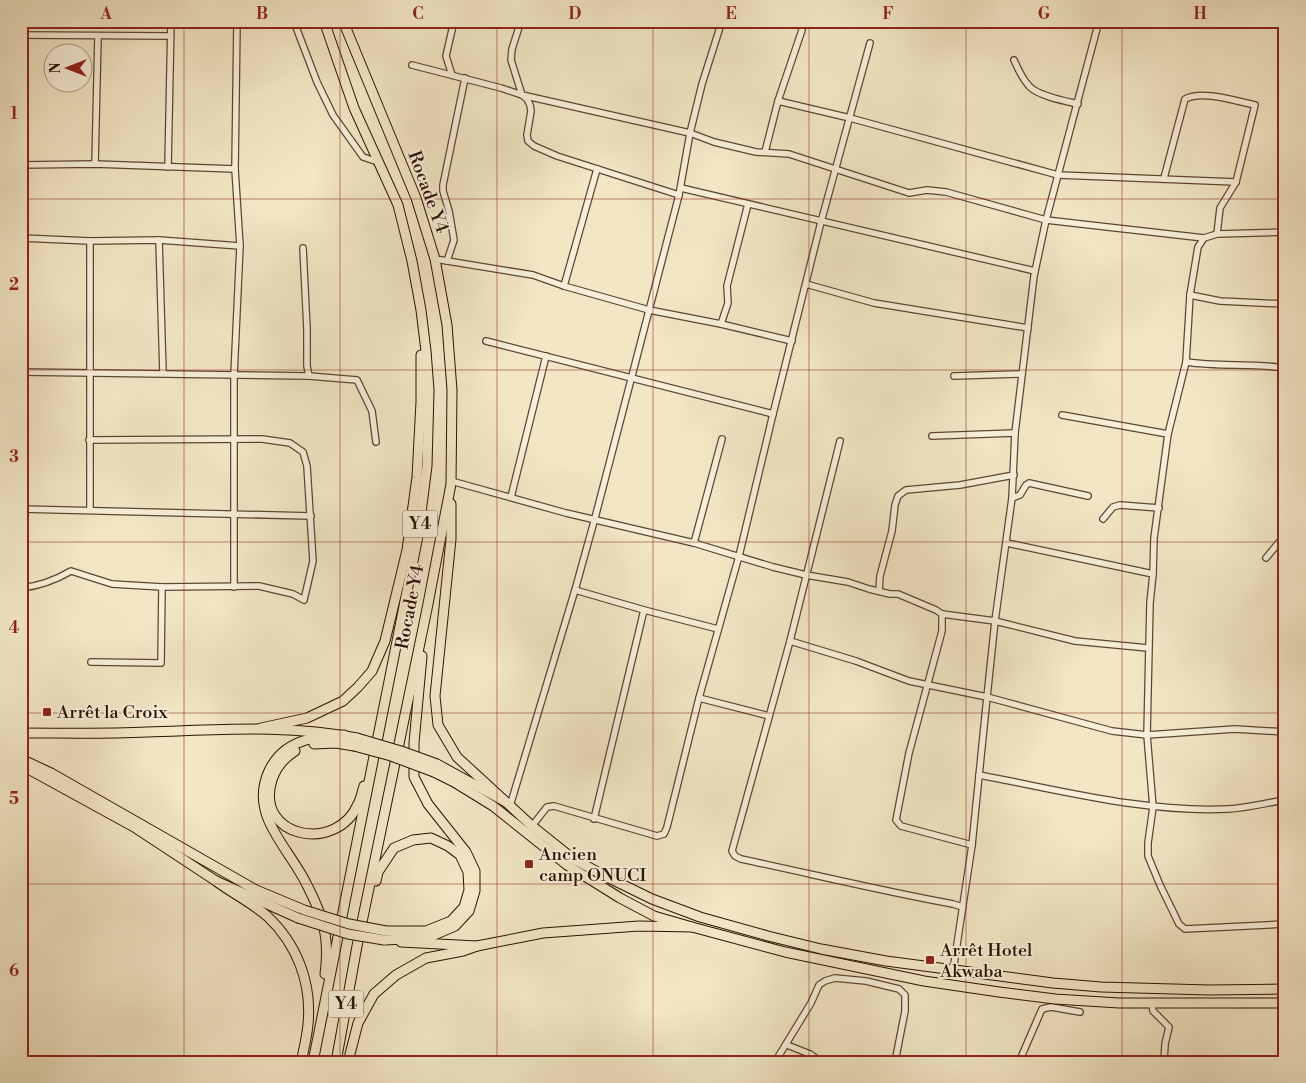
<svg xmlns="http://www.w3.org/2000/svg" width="1306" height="1083" viewBox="0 0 1306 1083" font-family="'Libre Bodoni',serif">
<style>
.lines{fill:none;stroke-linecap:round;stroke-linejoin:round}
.minor-casing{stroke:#5c4631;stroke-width:8}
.primary-casing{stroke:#2a1100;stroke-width:11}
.trunk-casing{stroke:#2a1100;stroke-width:11}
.minor{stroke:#f7efd9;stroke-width:5.5}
.primary{stroke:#f2e6c5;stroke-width:9}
.trunk{stroke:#f2e6c5;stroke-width:9}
.primary-bridge-casing{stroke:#2a1100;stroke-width:11;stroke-linecap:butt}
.trunk-bridge-casing{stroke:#2a1100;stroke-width:11;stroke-linecap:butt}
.primary-bridge{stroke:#f2e6c5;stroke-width:9}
.trunk-bridge{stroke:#f2e6c5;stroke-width:9}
.grid{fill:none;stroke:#8f2418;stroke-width:1;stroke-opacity:0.55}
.poi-dot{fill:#8f2418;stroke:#f7efd9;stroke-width:2}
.labels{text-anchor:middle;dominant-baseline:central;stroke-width:4;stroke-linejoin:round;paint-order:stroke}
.shield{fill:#f7efd9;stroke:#685441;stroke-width:1}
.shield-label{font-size:16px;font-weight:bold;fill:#2a1100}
.street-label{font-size:18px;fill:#2a1100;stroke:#f7efd9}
.poi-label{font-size:18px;fill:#2a1100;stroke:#f7efd9;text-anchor:start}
.neatline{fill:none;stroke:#8f2418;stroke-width:2}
.grid-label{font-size:16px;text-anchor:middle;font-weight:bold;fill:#8f2418}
</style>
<rect width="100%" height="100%" fill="#f2e6c5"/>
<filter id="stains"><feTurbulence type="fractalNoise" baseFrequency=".004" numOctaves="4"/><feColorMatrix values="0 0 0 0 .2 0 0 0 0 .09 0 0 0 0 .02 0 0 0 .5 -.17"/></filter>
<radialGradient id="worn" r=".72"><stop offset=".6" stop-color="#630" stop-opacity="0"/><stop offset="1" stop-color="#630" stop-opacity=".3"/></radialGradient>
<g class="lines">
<g class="minor-casing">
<g id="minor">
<path d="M292 21 296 27 317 82 333 115 363 157 378 162"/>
<path d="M521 21 512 49 511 60 522 95 690 133 714 142 756 152 789 154 909 193 927 190 946 192 1046 220 1204 238"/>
<path d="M1099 21 1046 220 1034 276 1015 433 1012 498 995 621 987 697 1112 731 1147 735 1235 729 1285 732"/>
<path d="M21 35 170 36"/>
<path d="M1014 60C1018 69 1022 79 1030 87 1039 96 1065 101 1078 104"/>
<path d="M412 65 501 88 522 95 527 99 530 105 531 111 527 135 528 141 534 146 557 156 679 195"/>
<path d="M452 75 446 56 454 21"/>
<path d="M21 87 24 21"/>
<path d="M778 101 850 118 1058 175 1236 182"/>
<path d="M765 152 778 101 802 30"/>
<path d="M95 164 98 36"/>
<path d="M21 165 95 164 235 169"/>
<path d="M168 167 171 21"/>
<path d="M597 169 564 286 649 310 721 324 792 341"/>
<path d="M1164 178 1185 99C1203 90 1235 101 1255 105L1236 182 1220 208 1217 234"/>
<path d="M681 188 1035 271"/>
<path d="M1285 232 1217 234 1204 238 1198 247 1190 295 1186 362 1168 434 1154 538 1153 574 1150 603 1147 735 1153 807 1148 843V856L1160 885 1179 924 1185 929 1285 924"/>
<path d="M21 238 90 241 159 240 240 246"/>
<path d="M159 240 163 373"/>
<path d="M90 241V510"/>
<path d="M303 248 307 329V366L309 376"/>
<path d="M435 259 533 275 564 286"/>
<path d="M447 261 454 240 449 211 443 191V185L465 78"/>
<path d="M806 284 874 303 1028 328"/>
<path d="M1190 295 1220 301 1285 304"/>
<path d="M21 297V341"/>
<path d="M721 324 728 303 727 286 748 204"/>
<path d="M486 341 773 414 739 556 699 698 667 827 664 834 657 836 554 806 547 807 532 826"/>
<path d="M1186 362C1219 367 1252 363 1285 368"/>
<path d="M21 372 309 376 357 380 372 411 376 442"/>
<path d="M954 376 1021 374"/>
<path d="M773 414 821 222 870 43"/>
<path d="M1062 415 1168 434"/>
<path d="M932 436 1015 433"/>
<path d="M840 441 790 641 732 851 735 856 741 859C812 874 882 891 953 904L963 907"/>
<path d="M451 481 566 513 694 543 773 567 806 575 848 582 869 589 890 594H898L936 610 942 614V631L909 753 896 820 901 826 972 845"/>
<path d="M511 497 546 356"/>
<path d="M1012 498 1020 495 1026 485 1029 483 1088 496"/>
<path d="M21 509 311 516"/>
<path d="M1103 519 1113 507 1120 505 1159 508"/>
<path d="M694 543 722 439"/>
<path d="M1007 543 1153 574"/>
<path d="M1266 558 1285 535"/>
<path d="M234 587V375L240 246 235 169 237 21"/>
<path d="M21 588C40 586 54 581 71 571L112 584 162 587 259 586 293 594 304 600 313 561 307 466 303 452 290 443 262 439 89 440"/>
<path d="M575 590 644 610"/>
<path d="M879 591 880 576 892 531 895 505 898 496 906 490 960 485 1014 475"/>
<path d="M942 614 995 621 1075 641 1148 648"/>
<path d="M790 641 856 661 909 681 987 697 972 845 953 971"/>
<path d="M91 662 161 663 162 587"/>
<path d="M699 698 769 716"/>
<path d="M979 775C1060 790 1145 813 1228 809 1247 808 1266 803 1285 800"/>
<path d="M510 806 575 590 595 518 679 195 690 133 702 84 722 21"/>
<path d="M594 819 644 610 718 629"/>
<path d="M1152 1004 1153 1011 1169 1027 1165 1044 1164 1062"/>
<path d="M787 1045 810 1054 817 1059V1062"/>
<path d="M817 1059 831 1062"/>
<path d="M775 1062 811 1003 819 985 825 981 835 978 866 981 899 989 905 995V1011L895 1062"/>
<path d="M1019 1062 1042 1009 1051 1007 1080 1012"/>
</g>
</g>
<g class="primary-casing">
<g id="primary">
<path d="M21 733C63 733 105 734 147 732 218 730 287 724 357 738"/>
<path d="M437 764 506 802 532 826 572 858 603 875 652 899 700 917 768 936 821 949 886 961 1053 983 1101 987 1209 990 1285 989"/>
<path d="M21 765 134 827 216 881 298 918"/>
<path d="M401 942 477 946 543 933 639 926 692 927 785 952 924 981 999 992 1055 999 1119 1003H1285"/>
</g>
</g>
<g class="trunk-casing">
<g id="trunk">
<path d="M451 504V539L435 696 438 725 457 757 506 802"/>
<path d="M261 728 307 718 343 701 358 687 372 671 385 641 407 550 417 477 421 402V355"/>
<path d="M314 744 336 743 354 746"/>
<path d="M295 751C284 758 276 767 272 780 254 838 337 854 358 804 361 799 362 792 364 786"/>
<path d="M21 759 51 773 256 890 304 910"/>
<path d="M434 772 454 782 493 806 567 865 620 898 654 916 692 927"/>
<path d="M216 881C232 893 252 903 267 916 297 944 312 983 308 1024 307 1036 304 1049 301 1062"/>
<path d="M376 881 378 872 394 848 413 840 431 838 448 846 460 855 468 872 469 890 464 907 451 921 426 931H386"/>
<path d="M384 940 427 938 455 926 469 911 475 891V871L466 852 428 804 414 777V743L422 656"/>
<path d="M325 974C327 959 327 939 323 924 320 911 313 897 307 885 296 862 278 843 268 819 255 786 271 750 306 740 318 737 331 736 344 735"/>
<path d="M313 1062 418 536 427 466 429 390 426 351 421 310 412 261 398 205 354 108 324 21"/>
<path d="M336 1062 357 946 427 609 451 484 452 390 447 325 435 259 416 198 343 21"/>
<path d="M348 1062 358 1023 374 994 396 975 426 958 463 951 477 946"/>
</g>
</g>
<use href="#minor" class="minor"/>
<use href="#primary" class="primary"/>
<use href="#trunk" class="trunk"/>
<g class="primary-bridge-casing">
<g id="primary-bridge">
<path d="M357 738 401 751 437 764"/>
<path d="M298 918 348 934 384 940"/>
</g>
</g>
<g class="trunk-bridge-casing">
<g id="trunk-bridge">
<path d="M354 746 391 756 434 772"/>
<path d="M304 910 349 924 386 931"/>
</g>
</g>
<use href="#primary-bridge" class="primary-bridge"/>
<use href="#trunk-bridge" class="trunk-bridge"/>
</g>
<path class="grid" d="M184 21V1062M340 21V1062M497 21V1062M653 21V1062M809 21V1062M966 21V1062M1122 21V1062M21 199H1285M21 370H1285M21 542H1285M21 713H1285M21 884H1285"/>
<g class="poi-dot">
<rect x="42" y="707" width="10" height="10" rx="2.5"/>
<rect x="524" y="859" width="10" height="10" rx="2.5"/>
<rect x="925" y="955" width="10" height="10" rx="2.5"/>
</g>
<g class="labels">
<g class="shield">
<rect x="402.5" y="510.5" width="35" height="27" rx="4"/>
<rect x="328.5" y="990.5" width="35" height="27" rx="4"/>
</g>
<g class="shield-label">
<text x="420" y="524">Y4</text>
<text x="346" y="1004">Y4</text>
</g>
<g class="street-label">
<text transform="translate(428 192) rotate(70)">Rocade Y4</text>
<text transform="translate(410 607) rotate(-79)">Rocade Y4</text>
</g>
<g class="poi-label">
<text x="57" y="712">Arrêt la Croix</text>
<text x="539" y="854">Ancien<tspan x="539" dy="21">camp ONUCI</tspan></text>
<text x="940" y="950">Arrêt Hotel<tspan x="940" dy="21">Akwaba</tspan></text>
</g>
</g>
<rect width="1306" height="1083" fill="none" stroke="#f2e6c5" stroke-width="55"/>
<g transform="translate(68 68) rotate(270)"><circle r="24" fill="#f7efd9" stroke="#a59682"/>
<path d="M0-4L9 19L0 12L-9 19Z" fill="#8f2418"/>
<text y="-8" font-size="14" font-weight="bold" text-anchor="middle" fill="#2a1100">N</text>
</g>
<rect x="28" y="28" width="1250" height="1028" class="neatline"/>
<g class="grid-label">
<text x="106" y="19">A</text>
<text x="262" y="19">B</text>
<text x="418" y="19">C</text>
<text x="575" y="19">D</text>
<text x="731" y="19">E</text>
<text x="888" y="19">F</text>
<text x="1044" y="19">G</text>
<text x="1200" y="19">H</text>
<text x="14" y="119">1</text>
<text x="14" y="290">2</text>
<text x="14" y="462">3</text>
<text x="14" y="633">4</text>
<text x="14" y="804">5</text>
<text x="14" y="976">6</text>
</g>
<rect width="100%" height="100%" filter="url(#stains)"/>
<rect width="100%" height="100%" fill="url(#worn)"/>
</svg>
